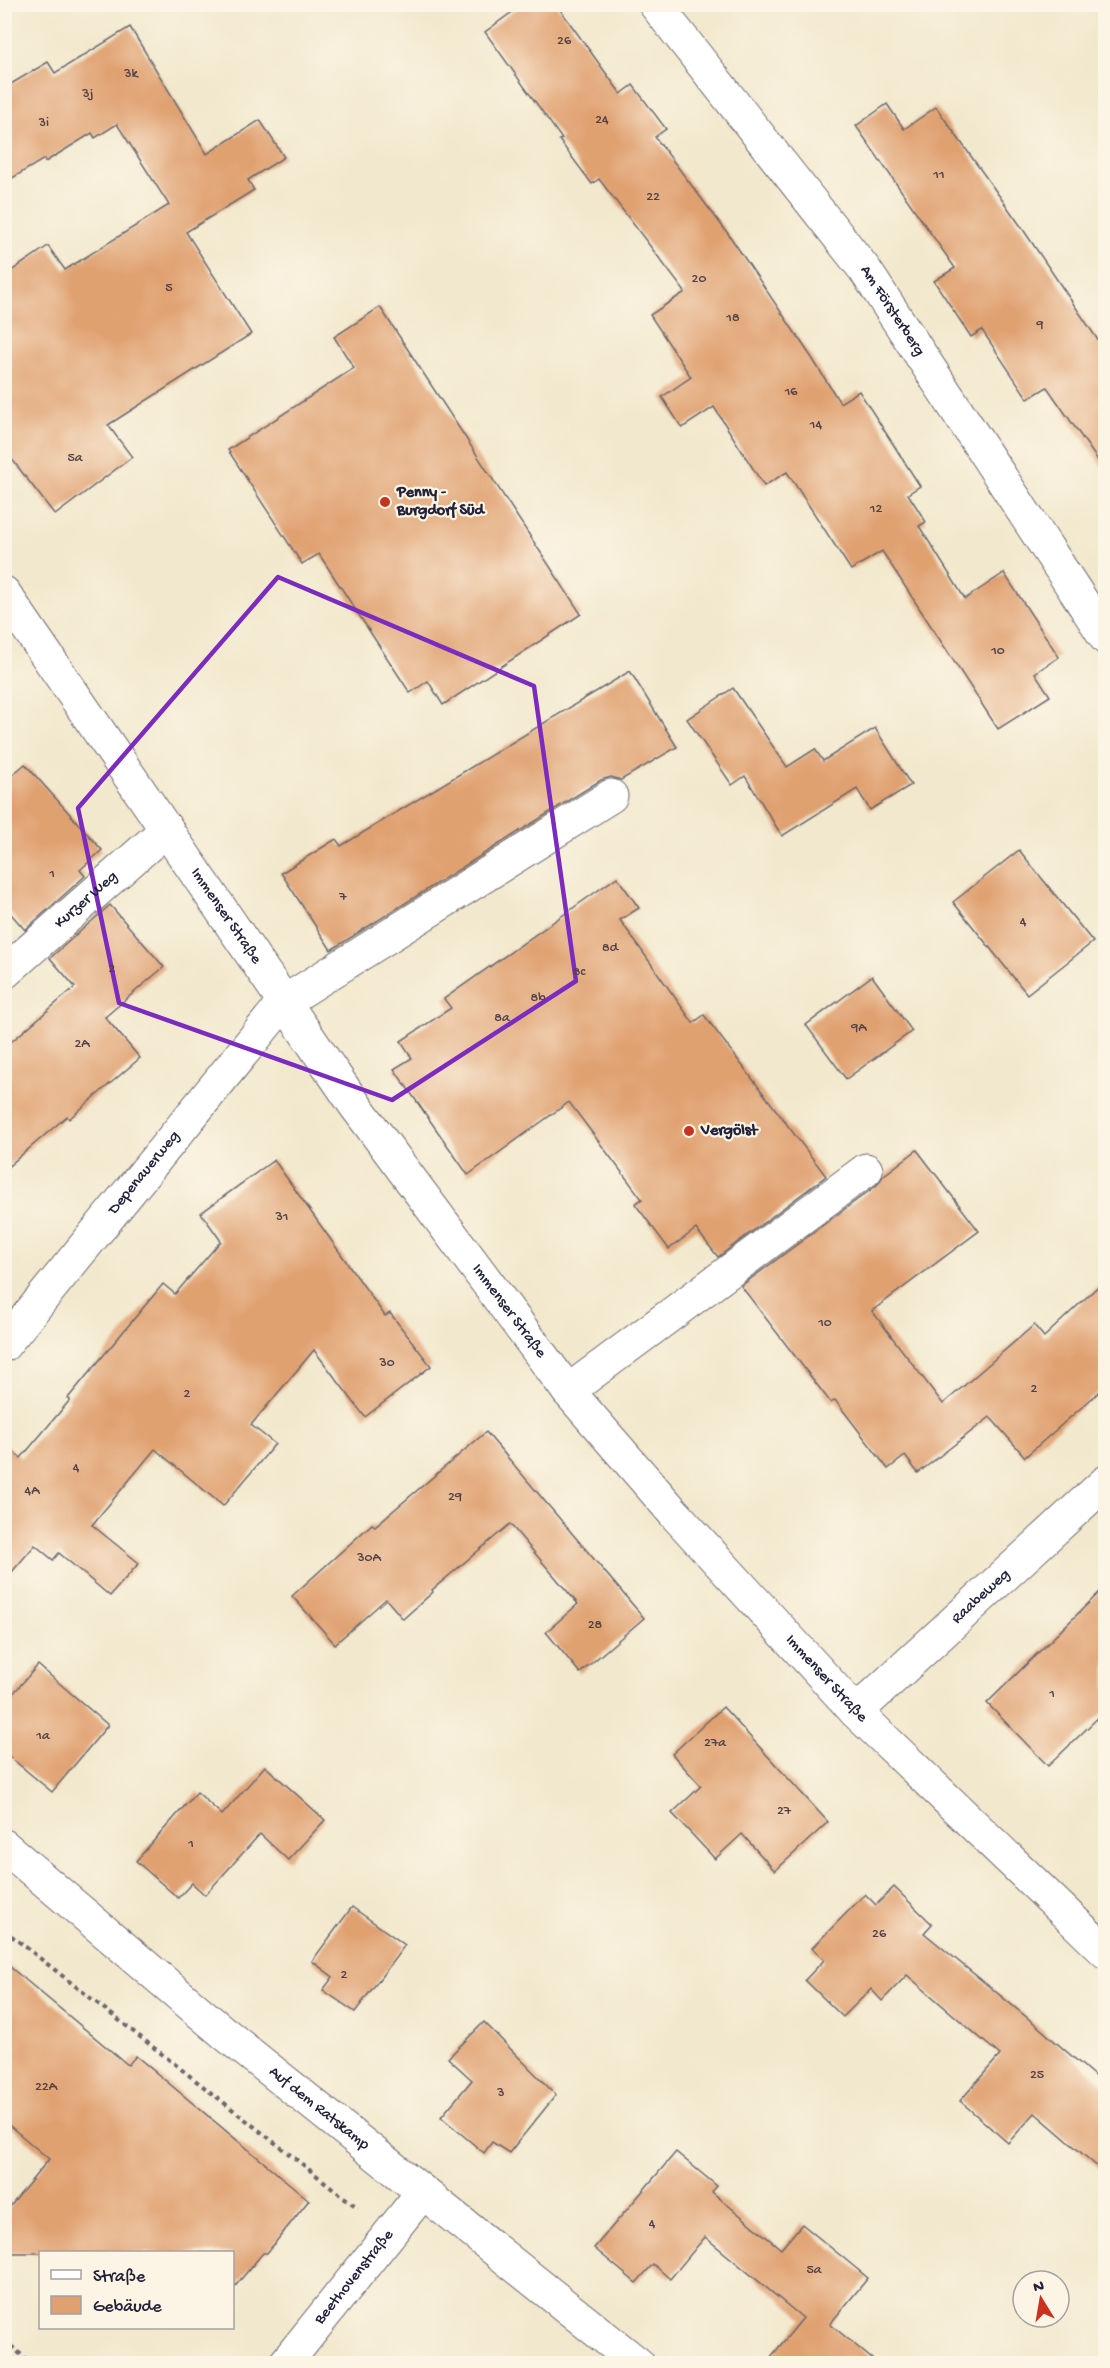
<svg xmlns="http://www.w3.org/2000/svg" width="1110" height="2368" viewBox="0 0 1110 2368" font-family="'Gochi Hand',sans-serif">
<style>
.building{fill:#e0a171}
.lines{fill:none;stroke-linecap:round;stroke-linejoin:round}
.minor-casing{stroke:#6b676e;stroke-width:35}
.major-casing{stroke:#6b676e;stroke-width:35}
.path{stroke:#6b676e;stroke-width:4;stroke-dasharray:4.5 4.5;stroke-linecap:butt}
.minor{stroke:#fff;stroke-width:33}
.major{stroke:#fff;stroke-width:33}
.marked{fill:none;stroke:#7b2cbf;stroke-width:4.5;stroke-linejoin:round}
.poi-dot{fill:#c8321e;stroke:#fcf5e5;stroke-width:2}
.labels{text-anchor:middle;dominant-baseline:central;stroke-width:4.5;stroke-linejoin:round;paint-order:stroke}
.number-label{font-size:14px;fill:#524248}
.street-label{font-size:16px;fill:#22223b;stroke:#fcf5e5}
.poi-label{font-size:16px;font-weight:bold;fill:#22223b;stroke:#fcf5e5;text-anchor:start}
</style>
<rect width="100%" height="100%" fill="#fcf5e5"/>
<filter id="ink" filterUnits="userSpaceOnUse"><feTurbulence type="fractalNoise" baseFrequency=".0167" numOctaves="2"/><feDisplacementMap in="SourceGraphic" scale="12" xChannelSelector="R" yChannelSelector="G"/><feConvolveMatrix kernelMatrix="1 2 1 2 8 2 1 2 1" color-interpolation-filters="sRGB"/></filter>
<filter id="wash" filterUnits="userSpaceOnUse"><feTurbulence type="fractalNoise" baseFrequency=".008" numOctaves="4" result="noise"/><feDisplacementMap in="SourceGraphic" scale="24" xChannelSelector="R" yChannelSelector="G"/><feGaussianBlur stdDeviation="1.35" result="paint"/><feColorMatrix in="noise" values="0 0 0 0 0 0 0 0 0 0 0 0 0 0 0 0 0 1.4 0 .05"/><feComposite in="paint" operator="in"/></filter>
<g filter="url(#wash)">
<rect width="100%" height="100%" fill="#f2e8cd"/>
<g id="blocks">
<g class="building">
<path d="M523 4H556L621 94 633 85 666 129 655 137 729 235 812 358 840 403 859 391 920 486 908 494 926 522 919 526 965 599 1004 573 1059 657 1035 673 1050 696 998 729 882 551 851 570 787 472 764 486 714 407 682 428 662 397 691 377 650 315 685 292 599 179 592 184 559 140 562 139 485 32Z"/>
<path d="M130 27 207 154 260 120 284 157 248 180 254 190 186 232 251 334 108 425 132 457 55 515 4 449V276L48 246 65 270 169 205 117 124 95 138 92 133 45 162 44 159 4 183V88L48 62 55 73Z"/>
<path d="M887 104 904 129 936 107 1020 225 1106 352V472L1047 387 1028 399 982 330 971 337 934 281 955 268 856 126Z"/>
<path d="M380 307 581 614 443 705 428 681 410 693 319 554 302 564 228 450 354 368 334 337Z"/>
<path d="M630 671 677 747 621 780 611 777 601 780 331 950 281 873 336 839 341 846Z"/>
<path d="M733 688 787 767 815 749 823 761 875 728 911 785 870 810 857 789 782 836 745 776 732 785 687 719Z"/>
<path d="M25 764 102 850 80 870 85 876 25 930 4 906V782Z"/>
<path d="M1019 850 1093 942 1027 994 953 902Z"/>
<path d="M617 877 639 908 620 920 693 1023 704 1015 826 1176 718 1257 696 1229 669 1249 635 1204 642 1199 569 1102 468 1175 394 1069 412 1058 401 1041 451 1008 444 999Z"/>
<path d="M110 905 164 967 105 1017 140 1058 69 1119 67 1116 4 1170V1048L75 987 50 958Z"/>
<path d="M872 976 912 1031 846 1079 806 1025Z"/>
<path d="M917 1150 979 1231 872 1311 943 1404 1034 1325 1044 1337 1106 1279V1386L1025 1457 990 1417 918 1473 905 1456 888 1469 835 1400 831 1403 741 1286 877 1185 883 1176Z"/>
<path d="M274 1160 385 1316 390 1313 431 1366 365 1417 314 1350 251 1425 275 1444 223 1506 155 1449 92 1525 139 1563 110 1596 59 1553 53 1560 35 1545 4 1581V1443L21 1458 70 1400 68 1398 163 1284 175 1294 221 1241 201 1213Z"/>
<path d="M486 1432 644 1618 580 1673 546 1632 578 1604 510 1524 432 1590 433 1592 403 1619 386 1599 335 1644 292 1596 372 1524 375 1526Z"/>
<path d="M1106 1586V1710L1048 1766 987 1703Z"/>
<path d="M38 1665 108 1725 52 1792 4 1752V1704Z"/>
<path d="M723 1707 828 1822 775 1871 742 1834 715 1859 672 1813 701 1786 672 1754Z"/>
<path d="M265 1766 325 1820 288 1860 260 1834 205 1895 192 1883 178 1898 136 1861 197 1792 222 1815Z"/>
<path d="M894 1887 932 1924 924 1933 1035 2024 1106 2086V2174L1035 2113 1008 2143 960 2101 1000 2055 907 1975 882 2001 871 1989 843 2017 805 1980 824 1960 812 1948 865 1894 876 1905Z"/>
<path d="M352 1907 405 1945 355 2012 323 1990 333 1977 312 1961Z"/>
<path d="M4 1962 128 2065 136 2056 309 2200 267 2253H263L232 2290V2253H4V2214L49 2159 4 2121Z"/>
<path d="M484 2022 556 2095 509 2153 492 2142 484 2153 441 2117 472 2080 448 2058Z"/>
<path d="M676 2152 717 2186 712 2192 781 2249 802 2224 868 2278 830 2324 878 2364H765L803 2318 705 2237 670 2279 653 2264 636 2283 594 2248Z"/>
</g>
</g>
</g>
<g filter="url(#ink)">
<use href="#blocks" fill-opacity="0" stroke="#6b676e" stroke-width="1.5"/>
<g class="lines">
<g class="minor-casing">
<g id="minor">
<path id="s1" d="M655 4 865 270 1106 638"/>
<path id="s2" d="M4 973 167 829"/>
<path id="s3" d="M4 1345 284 1002 611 796"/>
<path d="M568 1391 866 1170"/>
<path id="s4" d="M856 1712 1106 1482"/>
<path id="s5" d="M4 1846 224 2033 638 2364"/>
<path id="s6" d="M285 2364 423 2192"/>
</g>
</g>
<g class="major-casing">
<g id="major">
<path id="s7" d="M4 593 355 1105 568 1391 674 1513 856 1712 1106 1952"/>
</g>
</g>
<g class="path">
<path d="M4 1930 358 2208"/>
<path d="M4 2340 32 2364"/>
</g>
<use href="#minor" class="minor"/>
<use href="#major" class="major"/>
</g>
</g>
<path class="marked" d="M278 577 534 686 576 981 392 1100 119 1003 78 808Z"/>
<g class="poi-dot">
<circle cx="385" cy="502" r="6"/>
<circle cx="689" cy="1131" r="6"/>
</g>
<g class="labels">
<g class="number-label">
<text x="564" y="41">26</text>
<text x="131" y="74">3k</text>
<text x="88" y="94">3j</text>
<text x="602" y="120">24</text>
<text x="44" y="123">3i</text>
<text x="939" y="175">11</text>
<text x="653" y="197">22</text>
<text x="699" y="279">20</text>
<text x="169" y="288">5</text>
<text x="733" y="318">18</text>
<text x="1040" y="325">9</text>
<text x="791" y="392">16</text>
<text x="816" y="425">14</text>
<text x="75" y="458">5a</text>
<text x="876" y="509">12</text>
<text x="998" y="651">10</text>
<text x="52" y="874">1</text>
<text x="343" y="897">7</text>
<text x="1023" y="922">4</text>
<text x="610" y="948">8d</text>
<text x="112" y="969">2</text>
<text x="579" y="972">8c</text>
<text x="538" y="998">8b</text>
<text x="502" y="1018">8a</text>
<text x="859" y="1028">9A</text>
<text x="82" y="1044">2A</text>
<text x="282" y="1217">31</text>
<text x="825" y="1323">10</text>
<text x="387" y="1363">30</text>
<text x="1034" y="1389">2</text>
<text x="187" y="1394">2</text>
<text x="76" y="1468">4</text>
<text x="32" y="1491">4A</text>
<text x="455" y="1497">29</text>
<text x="369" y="1558">30A</text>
<text x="595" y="1625">28</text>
<text x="1052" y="1694">1</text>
<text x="43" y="1736">1a</text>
<text x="715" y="1743">27a</text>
<text x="784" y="1811">27</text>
<text x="191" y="1844">1</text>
<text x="879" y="1934">26</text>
<text x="344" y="1975">2</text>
<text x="1037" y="2075">25</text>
<text x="46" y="2087">22A</text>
<text x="501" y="2093">3</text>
<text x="652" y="2224">4</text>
<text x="814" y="2270">5a</text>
</g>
<g class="street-label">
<text stroke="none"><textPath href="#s1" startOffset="388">Am Försterberg</textPath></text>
<text stroke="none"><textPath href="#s2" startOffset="110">Kurzer Weg</textPath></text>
<text stroke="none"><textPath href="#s7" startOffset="392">Immenser Straße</textPath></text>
<text stroke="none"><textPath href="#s3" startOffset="222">Depenauerweg</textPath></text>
<text stroke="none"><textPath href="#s7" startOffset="878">Immenser Straße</textPath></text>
<text stroke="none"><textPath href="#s4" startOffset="170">Raabeweg</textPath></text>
<text stroke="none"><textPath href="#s7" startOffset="1364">Immenser Straße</textPath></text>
<text stroke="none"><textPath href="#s5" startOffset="410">Auf dem Ratskamp</textPath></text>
<text stroke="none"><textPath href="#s6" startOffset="111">Beethovenstraße</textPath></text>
</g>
<g class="poi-label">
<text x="397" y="493">Penny -<tspan x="397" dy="18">Burgdorf Süd</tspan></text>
<text x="701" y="1131">Vergölst</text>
</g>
</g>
<rect width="1110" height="2368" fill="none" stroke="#fcf5e5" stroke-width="24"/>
<rect x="39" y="2251" width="195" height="78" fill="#fcf5e5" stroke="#a5a1a1" stroke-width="1.5"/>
<rect x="51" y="2270" width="30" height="9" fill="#ffffff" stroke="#a5a1a1" stroke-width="1.5"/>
<text x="93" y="2281" font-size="18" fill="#22223b">Straße</text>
<rect x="51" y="2296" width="30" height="18" fill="#e0a171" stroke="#a5a1a1" stroke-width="1.5"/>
<text x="93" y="2311" font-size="18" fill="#22223b">Gebäude</text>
<g transform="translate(1041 2299) rotate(349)"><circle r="28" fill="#fcf5e5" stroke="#a5a1a1" stroke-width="1.5"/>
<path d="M0-4.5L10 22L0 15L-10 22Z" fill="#c8321e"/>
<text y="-9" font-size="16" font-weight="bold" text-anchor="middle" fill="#22223b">N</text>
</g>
</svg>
